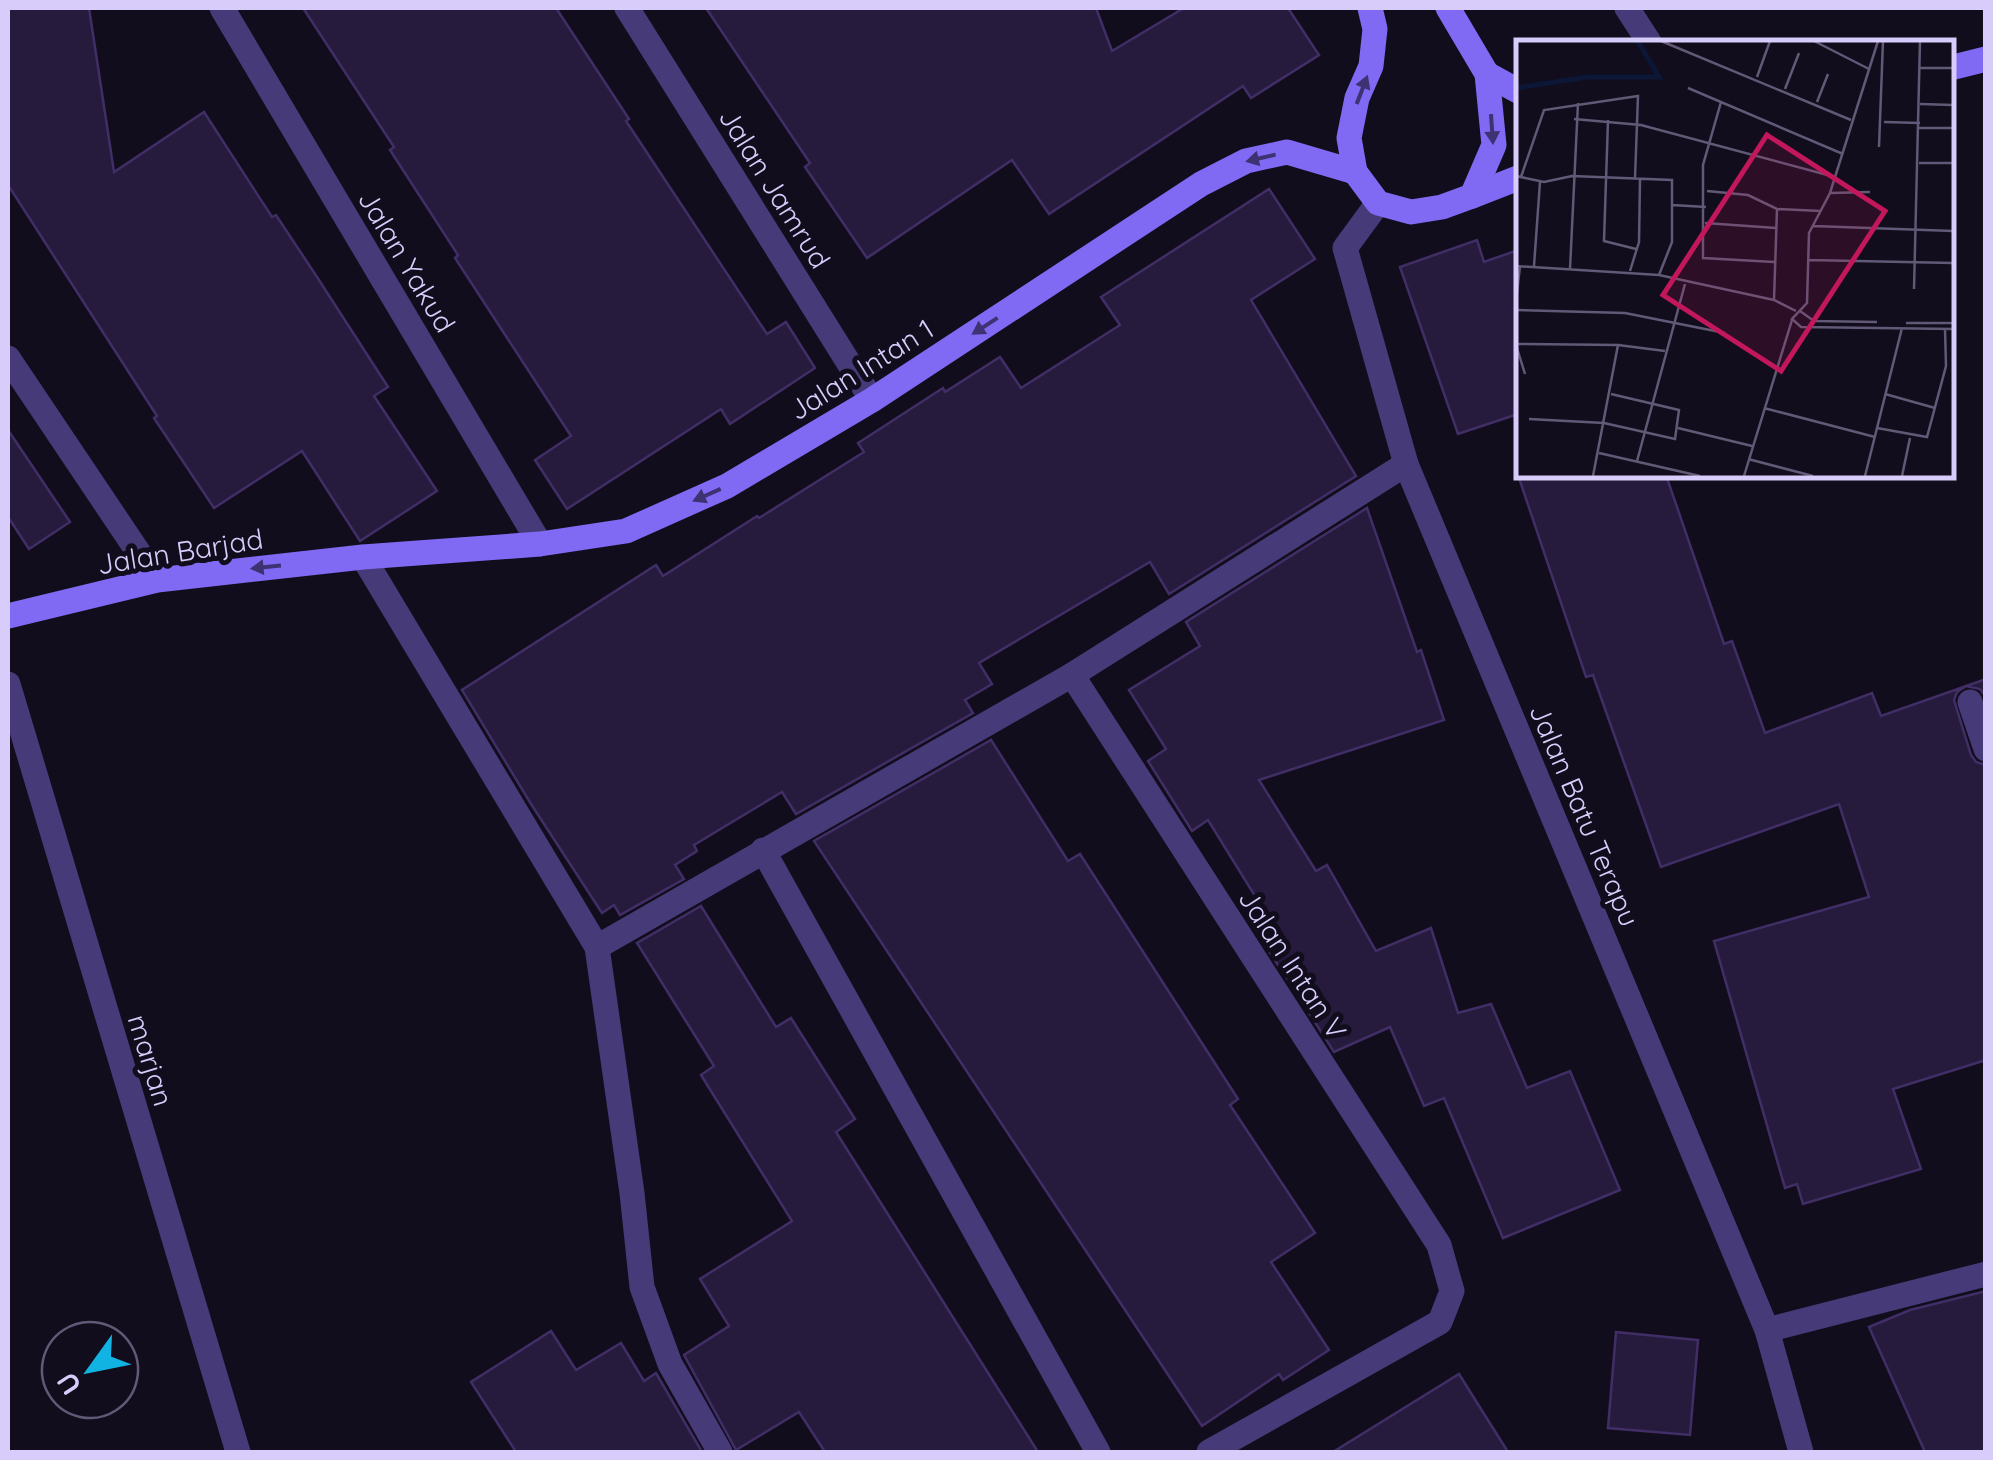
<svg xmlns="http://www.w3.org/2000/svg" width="1993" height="1460" viewBox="0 0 1993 1460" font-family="Quicksand,sans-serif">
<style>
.building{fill:#261b3c;stroke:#412e66;stroke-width:2.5}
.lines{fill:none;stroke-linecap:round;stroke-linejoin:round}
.lane{stroke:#463b78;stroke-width:25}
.street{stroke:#463b78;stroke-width:25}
.secondary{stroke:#806af4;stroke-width:25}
.oneway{fill:#3e3273}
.labels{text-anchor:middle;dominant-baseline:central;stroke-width:10;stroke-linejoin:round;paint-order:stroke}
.street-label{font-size:28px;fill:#d8ccfb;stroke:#120d1d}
.inset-river{fill:none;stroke:#0c1637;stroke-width:5}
.inset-road{fill:none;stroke:#615976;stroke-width:2.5}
.view{fill:#c2185b;fill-opacity:0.15;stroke:#c2185b;stroke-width:5}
.inset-edge{fill:none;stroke:#d8ccfb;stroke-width:5}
</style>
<rect width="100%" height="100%" fill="#120d1d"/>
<g class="building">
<path d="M8 8H89L114 172 204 112 272 217 276 215 317 277 388 387 374 396 437 491 360 541 302 451 214 508 154 418 157 416 8 185Z"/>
<path d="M303 8H556L629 119 626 121 767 334 786 322 815 368 730 424 721 409 567 509 535 460 571 436 455 258 458 255 390 150 394 147Z"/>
<path d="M706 8H1096L1112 51 1184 8H1288L1319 55 1251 98 1243 86 1049 214 1012 160 867 258 805 167 810 163Z"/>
<path d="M1269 189 1315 259 1251 300 1356 476 1169 594 1150 562 979 663 992 684 965 700 973 713 796 814 782 792 694 845 697 851 675 865 684 879 620 915 614 905 602 913 531 804 462 690 656 565 663 576 757 516 759 518 864 452 858 443 943 388 945 392 1000 357 1021 388 1120 325 1101 297Z"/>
<path d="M1477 240 1484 262 1518 250V414L1458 434 1400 267Z"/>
<path d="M8 430 70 522 29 549 8 517Z"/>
<path d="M1518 475H1666L1724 644 1732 641 1765 733 1872 693 1881 716 1986 679V697L1980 689 1966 686 1957 692 1954 700 1971 755 1976 762 1986 765V1060L1893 1089 1921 1169 1803 1204 1797 1184 1785 1188 1714 941 1869 897 1839 804 1661 867 1593 675 1586 677Z"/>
<path d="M1367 508 1417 652 1421 650 1444 720 1259 780 1316 871 1327 865 1376 951 1431 928 1458 1013 1491 1004 1527 1088 1570 1071 1620 1190 1503 1238 1444 1098 1424 1106 1390 1027 1334 1052 1309 1013 1296 984 1292 986 1264 944 1279 935 1208 820 1192 831 1148 761 1166 749 1129 690 1200 646 1186 622Z"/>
<path d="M991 740 1068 861 1080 854 1238 1099 1230 1105 1315 1233 1271 1262 1329 1350 1283 1380 1279 1374 1202 1426 814 841Z"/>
<path d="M701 906 776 1027 791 1018 855 1119 836 1132 1038 1452H825L799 1412 736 1450 684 1355 729 1326 700 1279 792 1221 701 1075 714 1066 637 943Z"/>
<path d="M1986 1291V1452H1925L1869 1327 1910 1310Z"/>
<path d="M551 1331 576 1370 621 1343 644 1381 656 1373 702 1452H516L471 1382Z"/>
<path d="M1616 1332 1698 1340 1690 1435 1608 1428Z"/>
<path d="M1459 1374 1508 1452H1333Z"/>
</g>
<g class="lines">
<path class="lane" d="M1627 8 1649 42"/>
<g class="street">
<path d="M222 8 540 544"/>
<path d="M627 8 872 400"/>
<path d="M1378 203 1345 248 1406 464 1767 1330 1801 1452"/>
<path d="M8 358 157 580"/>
<path d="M363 557 597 947 632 1193 642 1287 670 1364 720 1452"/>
<path d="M1072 675 1439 1245 1452 1291 1440 1322 1209 1452"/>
<path d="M8 684 238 1452"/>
<path d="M1970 702 1986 749"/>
<path d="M763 850 1098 1452"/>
<path d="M597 947 1072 675 1406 464"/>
<path d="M1767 1330 1986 1274"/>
</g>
<g class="secondary">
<path d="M1370 8 1375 29 1371 66 1357 98 1349 138 1355 172 1378 203 1411 212 1442 207 1472 196 1494 145 1487 74 1448 8"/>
<path d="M1950 68 1986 59"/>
<path d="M1487 74 1518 91"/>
<path d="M1472 196 1518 178"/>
<path d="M8 616 157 580 363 557 540 544 626 531 727 486 872 400 1201 184 1246 161 1287 152 1355 172"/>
</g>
</g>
<defs><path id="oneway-solid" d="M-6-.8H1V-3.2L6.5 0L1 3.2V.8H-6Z" transform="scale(2.5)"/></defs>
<g class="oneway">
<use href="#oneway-solid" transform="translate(1362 90) rotate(-69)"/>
<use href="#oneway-solid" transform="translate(1492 129) rotate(86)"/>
<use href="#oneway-solid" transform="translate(1261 158) rotate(167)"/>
<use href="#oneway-solid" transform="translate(985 326) rotate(147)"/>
<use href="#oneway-solid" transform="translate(707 495) rotate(156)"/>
<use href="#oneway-solid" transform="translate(266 567) rotate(174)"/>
</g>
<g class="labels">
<g class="street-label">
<text transform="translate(775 188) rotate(58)">Jalan Jamrud</text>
<text transform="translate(407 261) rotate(59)">Jalan Yakud</text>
<text transform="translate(861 369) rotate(-32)">Jalan Intan 1</text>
<text transform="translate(180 551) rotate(-9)">Jalan Barjad</text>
<text transform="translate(1585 815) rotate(67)">Jalan Batu Terapu</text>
<text transform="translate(1293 964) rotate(57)">Jalan Intan V</text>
<text transform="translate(151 1060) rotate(73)">marjan</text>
</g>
</g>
<g transform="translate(1516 40)">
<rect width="438" height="438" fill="#120d1d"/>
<path class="inset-river" d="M0 48 72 37H143L122 1"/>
<path class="inset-road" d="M145 1 335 80M298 1 353 29M362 1 314 153 293 193 291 263 276 279 285 287 437 289M404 28H437M241 37 254 1M172 48 327 114M269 49 283 13M205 62 187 125V218L258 222M301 62 312 34M404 64 437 65M58 79 125 85 319 137M92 80 88 201 120 209M368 82 404 83M403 88H437M363 107 367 1M403 123H437M0 136 28 142 56 136 156 140V202L143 235M5 137 28 70 122 56 119 138M191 151 232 155 261 169 305 171M314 153 354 152M156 165 190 167M189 183 260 188M297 186 437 191M292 220 437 223M0 226 143 235 258 260 280 271M18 226 24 142M54 229 62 63M114 231 123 202 124 139M398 249 404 1M258 260 261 169M0 262 4 226M0 270 109 273 209 293M284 271 298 281 361 282M390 283H437M0 304 102 305 77 436M0 305 9 334M102 305 149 311M369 354 419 368M248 368 359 397M13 379 88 383 159 399 163 370 95 354M162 388 236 406M361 388 411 397 430 326 429 289M83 413 184 436M232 419 297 436M121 421 169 244M228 436 276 280M349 436 386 288M386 436 394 398"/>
<path class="view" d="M251 95 369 171 265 331 147 255Z"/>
<rect width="438" height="438" class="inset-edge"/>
</g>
<rect width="1993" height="1460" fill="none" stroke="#d8ccfb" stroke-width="20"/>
<g transform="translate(90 1370) rotate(237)"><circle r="48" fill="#120d1d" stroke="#615976" stroke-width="2.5"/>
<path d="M0-8L18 38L0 25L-18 38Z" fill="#11b3e3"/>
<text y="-15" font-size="28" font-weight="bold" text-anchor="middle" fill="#d8ccfb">U</text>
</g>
</svg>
